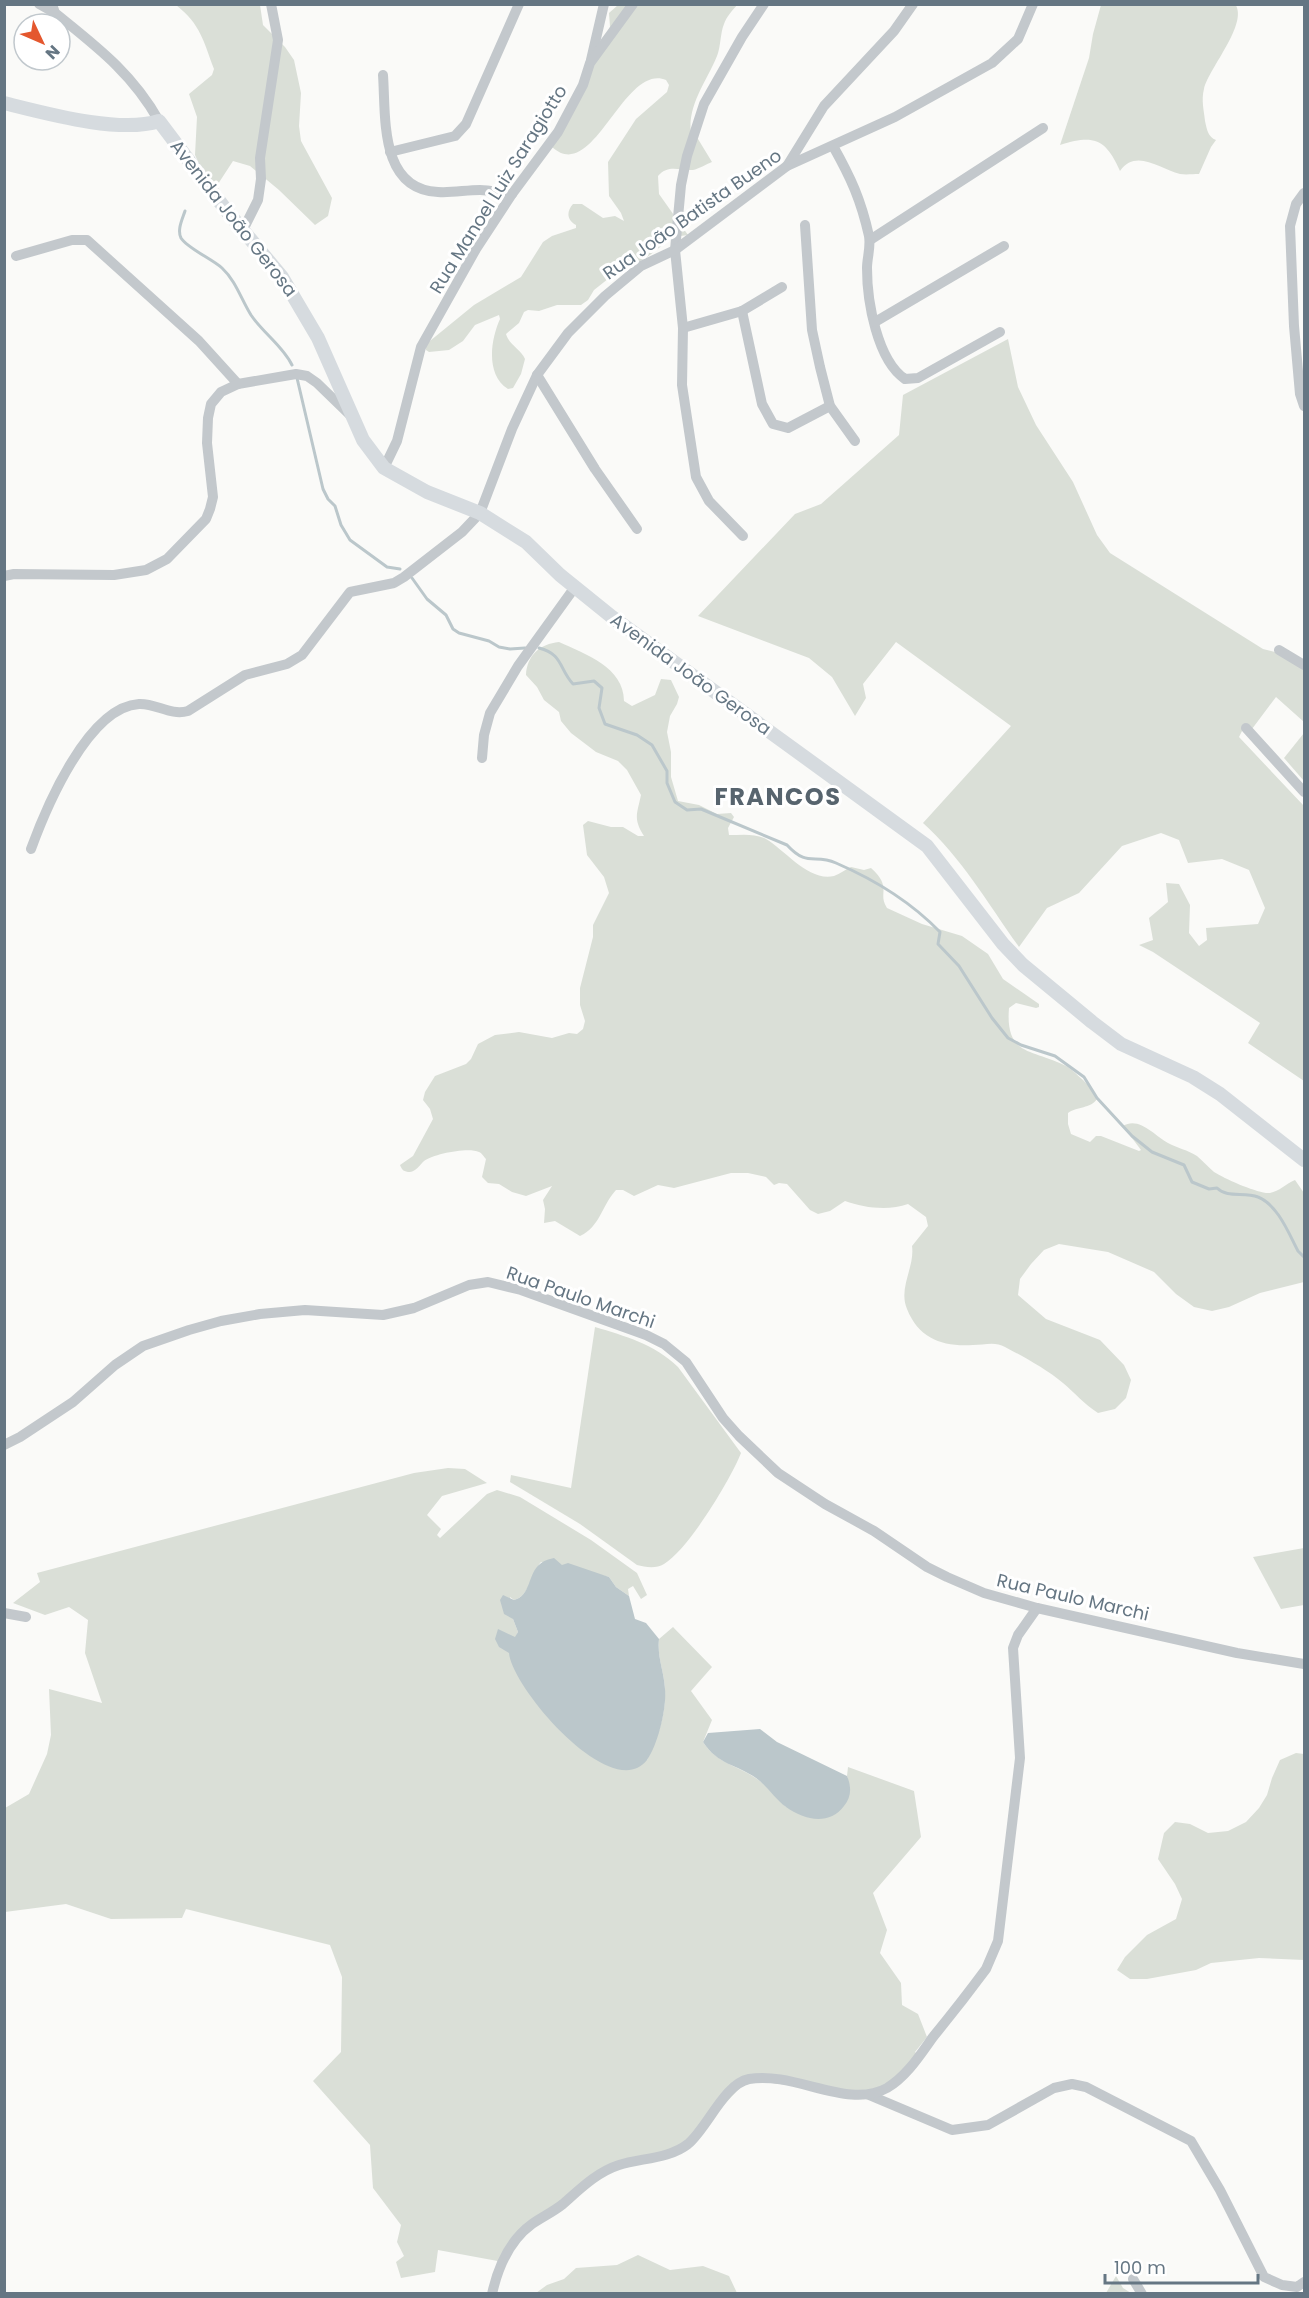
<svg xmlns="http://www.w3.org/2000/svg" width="1309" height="2298" viewBox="0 0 1309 2298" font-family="Poppins,sans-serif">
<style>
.green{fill:#dadfd7}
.water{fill:#bbc7cb}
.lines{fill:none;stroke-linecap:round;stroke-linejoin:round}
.stream{stroke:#bbc7cb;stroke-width:3}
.minor{stroke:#c3c8cc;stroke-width:10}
.major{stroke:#d6dbdf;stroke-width:14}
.labels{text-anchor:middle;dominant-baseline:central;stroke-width:6;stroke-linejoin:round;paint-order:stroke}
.street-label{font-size:18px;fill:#657683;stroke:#fff}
.district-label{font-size:24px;font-weight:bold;letter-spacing:1.5px;fill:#57646e;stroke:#fff}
</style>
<rect width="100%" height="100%" fill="#fafaf8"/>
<g class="green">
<path d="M1235 4C1249 23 1209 68 1204 89 1201 100 1204 111 1205 121 1207 130 1208 137 1216 140L1211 147 1199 174C1193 174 1186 175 1180 174 1160 169 1136 148 1120 171 1106 139 1094 134 1060 145L1089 58 1093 34 1101 5Z"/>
<path d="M176 5H260L263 25 285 47 294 60 301 93 299 126 301 141 332 198 328 216 315 225 279 190 250 166 233 161 218 184 213 186 208 183 195 155 197 117 189 94 212 75 214 69C203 40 201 25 176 5Z"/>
<path d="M618 5H737C733 10 726 17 724 24 720 34 721 46 717 56 707 81 687 105 691 134L698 139 712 162C706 164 699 169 693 170 679 171 669 164 658 176L659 194 688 235 673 237 646 258 613 275 594 290 588 300 581 305H557L539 311 528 310 524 312 519 323 506 334C509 345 521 349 525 359L521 374 513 388 508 389C485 374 491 339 500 319L499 315 475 325 463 341 449 350 429 352 426 350 425 345 474 305 521 277 543 242 552 236 576 228V225C567 220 566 212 573 204H582L603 218 615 216 624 221 621 213 609 196 608 162 636 119 667 92 669 85 666 80C623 63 594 185 552 147L610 27 609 13Z"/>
<path d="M1008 339 1018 387 1036 425 1073 482 1097 535 1110 553 1263 649 1279 653 1304 669V722L1276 697 1252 729 1246 723 1239 737 1304 806V1081L1248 1043 1260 1023 1153 952 1139 945 1153 940 1149 918 1168 902 1166 883 1179 884 1190 905 1189 933 1199 946 1207 940 1206 928 1258 924 1265 908 1249 870 1222 859 1188 863 1179 840 1161 833 1122 846 1079 893 1047 908 1019 947C989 905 961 857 923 823L1011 726 896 642 863 684 866 698 855 716 832 677 809 658 698 616 795 514 821 504 899 435 903 395Z"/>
<path d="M559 642C585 654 624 667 624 701L632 706 655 695 661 679 671 680 679 697 677 704 670 716 667 732 671 752V777L678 801 699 805 717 814 731 813 734 817 728 828 729 835C741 835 755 833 766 839 785 850 809 882 834 876 840 874 846 869 851 867L864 870 871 868C893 888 877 893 887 908L922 924 962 936 988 954 1003 979 1039 1004V1007L1036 1008 1016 1003 1009 1008C1005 1056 1032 1049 1064 1065 1071 1068 1077 1075 1083 1080 1089 1086 1094 1091 1097 1099 1090 1109 1078 1106 1068 1113V1124L1071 1134 1090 1142 1096 1136H1101L1139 1151 1141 1150 1123 1126C1139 1116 1155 1136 1168 1143 1177 1148 1188 1150 1197 1156 1203 1161 1208 1167 1214 1172 1225 1179 1253 1191 1266 1193 1277 1194 1285 1184 1295 1180L1304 1193V1282L1260 1293 1229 1307 1212 1311 1194 1307 1176 1294 1154 1272 1108 1252 1059 1244 1044 1250 1031 1264 1020 1279 1018 1295 1046 1319 1100 1340 1124 1365 1131 1380 1126 1398 1115 1409 1098 1413C1084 1404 1075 1393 1063 1383 1046 1369 1024 1357 1005 1347 995 1341 984 1345 973 1345 943 1347 919 1339 907 1309 898 1288 915 1267 912 1246L928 1226 926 1217 908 1204C889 1211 864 1208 845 1201L830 1211 818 1214 810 1210 787 1184 779 1183 774 1185 766 1177 748 1173H731L674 1188 658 1185 634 1196 623 1190H616C602 1205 600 1227 580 1236L555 1221 544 1223 545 1209 543 1200 552 1186 526 1196 512 1192 499 1184 488 1183 482 1177 486 1159C484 1157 482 1153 479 1152 468 1147 434 1154 424 1161 420 1165 416 1171 410 1172 404 1172 402 1170 400 1165L413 1156 433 1119 430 1109 423 1100 425 1092 435 1076 466 1064 471 1059 478 1044 495 1035 519 1032 552 1038 569 1033 577 1034 583 1029 585 1021 580 1005V988L593 937V925L609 893 604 877 587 855 583 825 588 821 611 827H623L638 836H644C633 819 637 814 641 795L627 770 618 761 596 752 571 733 561 721 559 712 544 700 537 687 526 675C527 655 540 644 559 642Z"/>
<path d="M1304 733V781L1284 758Z"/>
<path d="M595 1327C625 1336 654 1344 678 1367L741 1453C731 1479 688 1550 664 1564 656 1569 645 1567 637 1565L580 1524 510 1482 511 1475 571 1488Z"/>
<path d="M448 1468 465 1469 487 1483 442 1496 427 1515 441 1529 437 1535 440 1538 487 1494 497 1490 520 1497 591 1540 637 1573 647 1595 641 1599 633 1586 628 1589 629 1596 616 1587 609 1577 562 1565 541 1562C531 1573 530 1596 514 1600L510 1597 513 1619 518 1632 509 1653 647 1760C657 1739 666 1715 665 1691 665 1673 657 1660 659 1639L673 1627 712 1667 691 1691 712 1720 703 1742C716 1762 735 1765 754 1777 766 1784 776 1798 786 1807L850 1789 847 1776 848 1767 914 1791 921 1837 873 1893 887 1930 880 1953 901 1983 902 2005 918 2014 927 2037 915 2052 919 2056 905 2074 869 2095 747 2080 687 2145 618 2166 532 2224 503 2262 438 2250 435 2272 401 2278 396 2262 404 2256 397 2242 401 2225 373 2188 370 2145 313 2081 341 2052 342 1977 330 1945 186 1909 182 1918 111 1919 66 1904 5 1912V1808L29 1794 47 1754 51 1735 49 1689 102 1703 85 1653 88 1620 69 1607 45 1615 13 1603 40 1582 37 1573 414 1473Z"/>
<path d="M1304 1548V1605L1281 1609 1253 1557Z"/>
<path d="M1296 1753 1304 1754V1960L1259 1958 1211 1963 1196 1970 1147 1979H1130L1117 1970 1125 1957 1147 1935 1176 1919 1182 1899 1175 1884 1158 1859 1164 1833 1175 1822 1190 1824 1208 1833 1228 1831 1246 1822 1259 1808 1267 1795 1272 1778 1280 1760Z"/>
<path d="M638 2255 670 2270 703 2266 729 2276 737 2293H536L547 2285 564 2279 576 2268 617 2265Z"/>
<path d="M1116 2276 1123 2288 1131 2293H1106Z"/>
</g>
<g class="water">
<path d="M554 1558 562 1565 568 1563 609 1577 616 1587 629 1596 635 1619 646 1623 659 1639C657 1657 664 1671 665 1689 667 1707 658 1745 647 1760 612 1805 512 1688 509 1653L499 1647 495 1639 498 1629 515 1637 518 1632 513 1619 504 1614 500 1600 503 1595 514 1600C531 1596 528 1573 540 1564 543 1561 549 1559 554 1558Z"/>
<path d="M760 1729 777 1742 847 1776C852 1788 851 1797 844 1806 829 1826 804 1820 786 1807 775 1799 767 1786 756 1778 736 1764 718 1765 703 1742L708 1733Z"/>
</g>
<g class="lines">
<g class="stream">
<path d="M185 211C182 220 177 230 181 238 187 248 212 259 222 268 236 281 241 299 251 315 263 333 283 346 292 365"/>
<path d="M297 378 323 489 328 499 335 506 341 525 350 540 387 567 400 569"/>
<path d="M412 578 427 599 446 615 453 629 459 633 489 641 499 647 510 649 525 648"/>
<path d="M539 648C563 654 559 669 573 684L594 681 602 688 599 708 605 724 637 735 652 745 667 771V783L675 802 687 810 701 809 787 845C808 868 814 853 836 863 873 879 912 903 940 932L938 944 959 966 992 1018 1008 1038 1021 1045 1055 1056 1084 1077 1097 1098 1132 1136 1152 1152 1184 1165 1192 1182 1209 1189 1217 1188C1228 1199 1244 1191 1258 1197 1278 1205 1289 1234 1298 1251L1304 1257"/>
</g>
<g class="minor">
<path d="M39 4 55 13"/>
<path d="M52 4 55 13C97 47 132 73 159 121"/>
<path d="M591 60 604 4"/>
<path d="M383 75C386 117 379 189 438 192 452 193 466 190 480 190 490 190 501 193 512 194"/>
<path d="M833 146C851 178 861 200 869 236 871 247 867 258 867 268 867 301 877 360 905 379L918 378 1000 332"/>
<path d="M390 152 455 136 466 124 519 4"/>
<path d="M787 166 824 106 894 31 913 4"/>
<path d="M1304 193 1296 204 1290 226 1294 326 1300 394 1304 406"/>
<path d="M805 225 812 330 820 367 830 406 855 441"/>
<path d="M243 230 258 200 261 179 260 158 278 40 271 4"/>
<path d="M870 240 1043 128"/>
<path d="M16 256 72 240H87L199 341 238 384"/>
<path d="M742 311 762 404 773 424 788 428 830 406"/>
<path d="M875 322 1004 246"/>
<path d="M683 328 742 311 782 287"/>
<path d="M537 375 595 469 637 529"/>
<path d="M384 468 397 441 421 347 476 249 512 194 558 132 583 85 590 63 633 4"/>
<path d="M743 536 709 501 696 477 682 385 683 328 675 250 681 185 687 156 704 104 742 37 764 4"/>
<path d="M4 576 14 574 114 575 146 570 167 559 206 519 210 509 213 497 207 443 208 418 211 404 221 392 238 384 296 374 307 376 317 383 351 416"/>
<path d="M1279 650 1304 665"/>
<path d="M1246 728 1304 792"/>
<path d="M482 758 484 735 490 713 518 666 575 587"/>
<path d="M31 849C46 808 88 707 139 704 156 703 170 716 188 711L245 675 287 664 302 655 350 592 394 583 404 577 462 532 480 513 512 429 537 375 568 333 605 296 641 266 675 250 787 166 895 117 992 63 1018 39 1033 4"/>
<path d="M4 1445 20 1437 73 1402 115 1365 143 1346 189 1330 221 1321 260 1314 305 1310 383 1315 414 1308 469 1285 488 1282 521 1290 646 1335 664 1344 686 1362 723 1418 739 1436 778 1473 825 1504 874 1531 927 1567 947 1577 984 1593 1037 1608 1237 1653 1304 1664"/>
<path d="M4 1613 26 1617"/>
<path d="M869 2095 952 2130 988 2125 1054 2088 1072 2084 1086 2087 1191 2141 1220 2190 1264 2277 1282 2285 1297 2287 1304 2282"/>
<path d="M1133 2279 1142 2294"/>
<path d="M492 2294C498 2267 510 2240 532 2224 542 2217 553 2212 563 2204 580 2189 597 2172 619 2165 641 2158 669 2159 688 2144 708 2127 724 2084 749 2079 795 2071 848 2110 887 2088 907 2076 920 2055 933 2037 951 2015 969 1992 986 1969L998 1941 1020 1758 1013 1648 1018 1635 1037 1608"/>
</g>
<path class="major" d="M4 103C45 113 119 134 159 121L226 210 282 277 318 338 363 440 384 468 427 492 480 513 526 542 560 575 612 617 927 846 1003 944 1023 965 1092 1022 1121 1044 1193 1077 1220 1094 1304 1160"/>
</g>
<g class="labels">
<g class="street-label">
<text transform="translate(498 189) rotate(-58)">Rua Manoel Luiz Saragiotto</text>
<text transform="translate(692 214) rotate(-35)">Rua João Batista Bueno</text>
<text transform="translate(234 218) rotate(52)">Avenida João Gerosa</text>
<text transform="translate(691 674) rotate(36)">Avenida João Gerosa</text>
<text transform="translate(581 1297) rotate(19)">Rua Paulo Marchi</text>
<text transform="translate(1073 1597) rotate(13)">Rua Paulo Marchi</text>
</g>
<g class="district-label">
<text x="778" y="796">FRANCOS</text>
</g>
</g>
<rect width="1309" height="2298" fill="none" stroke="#657683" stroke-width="12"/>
<g transform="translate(42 42) rotate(134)"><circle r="28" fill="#ffffff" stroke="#c1c8cd" stroke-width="1.5"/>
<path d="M0-4.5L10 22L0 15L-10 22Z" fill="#e4572e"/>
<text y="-9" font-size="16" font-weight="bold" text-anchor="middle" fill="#657683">N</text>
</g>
<path d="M1105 2274v9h153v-9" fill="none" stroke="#657683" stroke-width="3"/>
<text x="1114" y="2274" font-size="18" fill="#657683" stroke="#ffffff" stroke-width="4.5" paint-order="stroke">100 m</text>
</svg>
